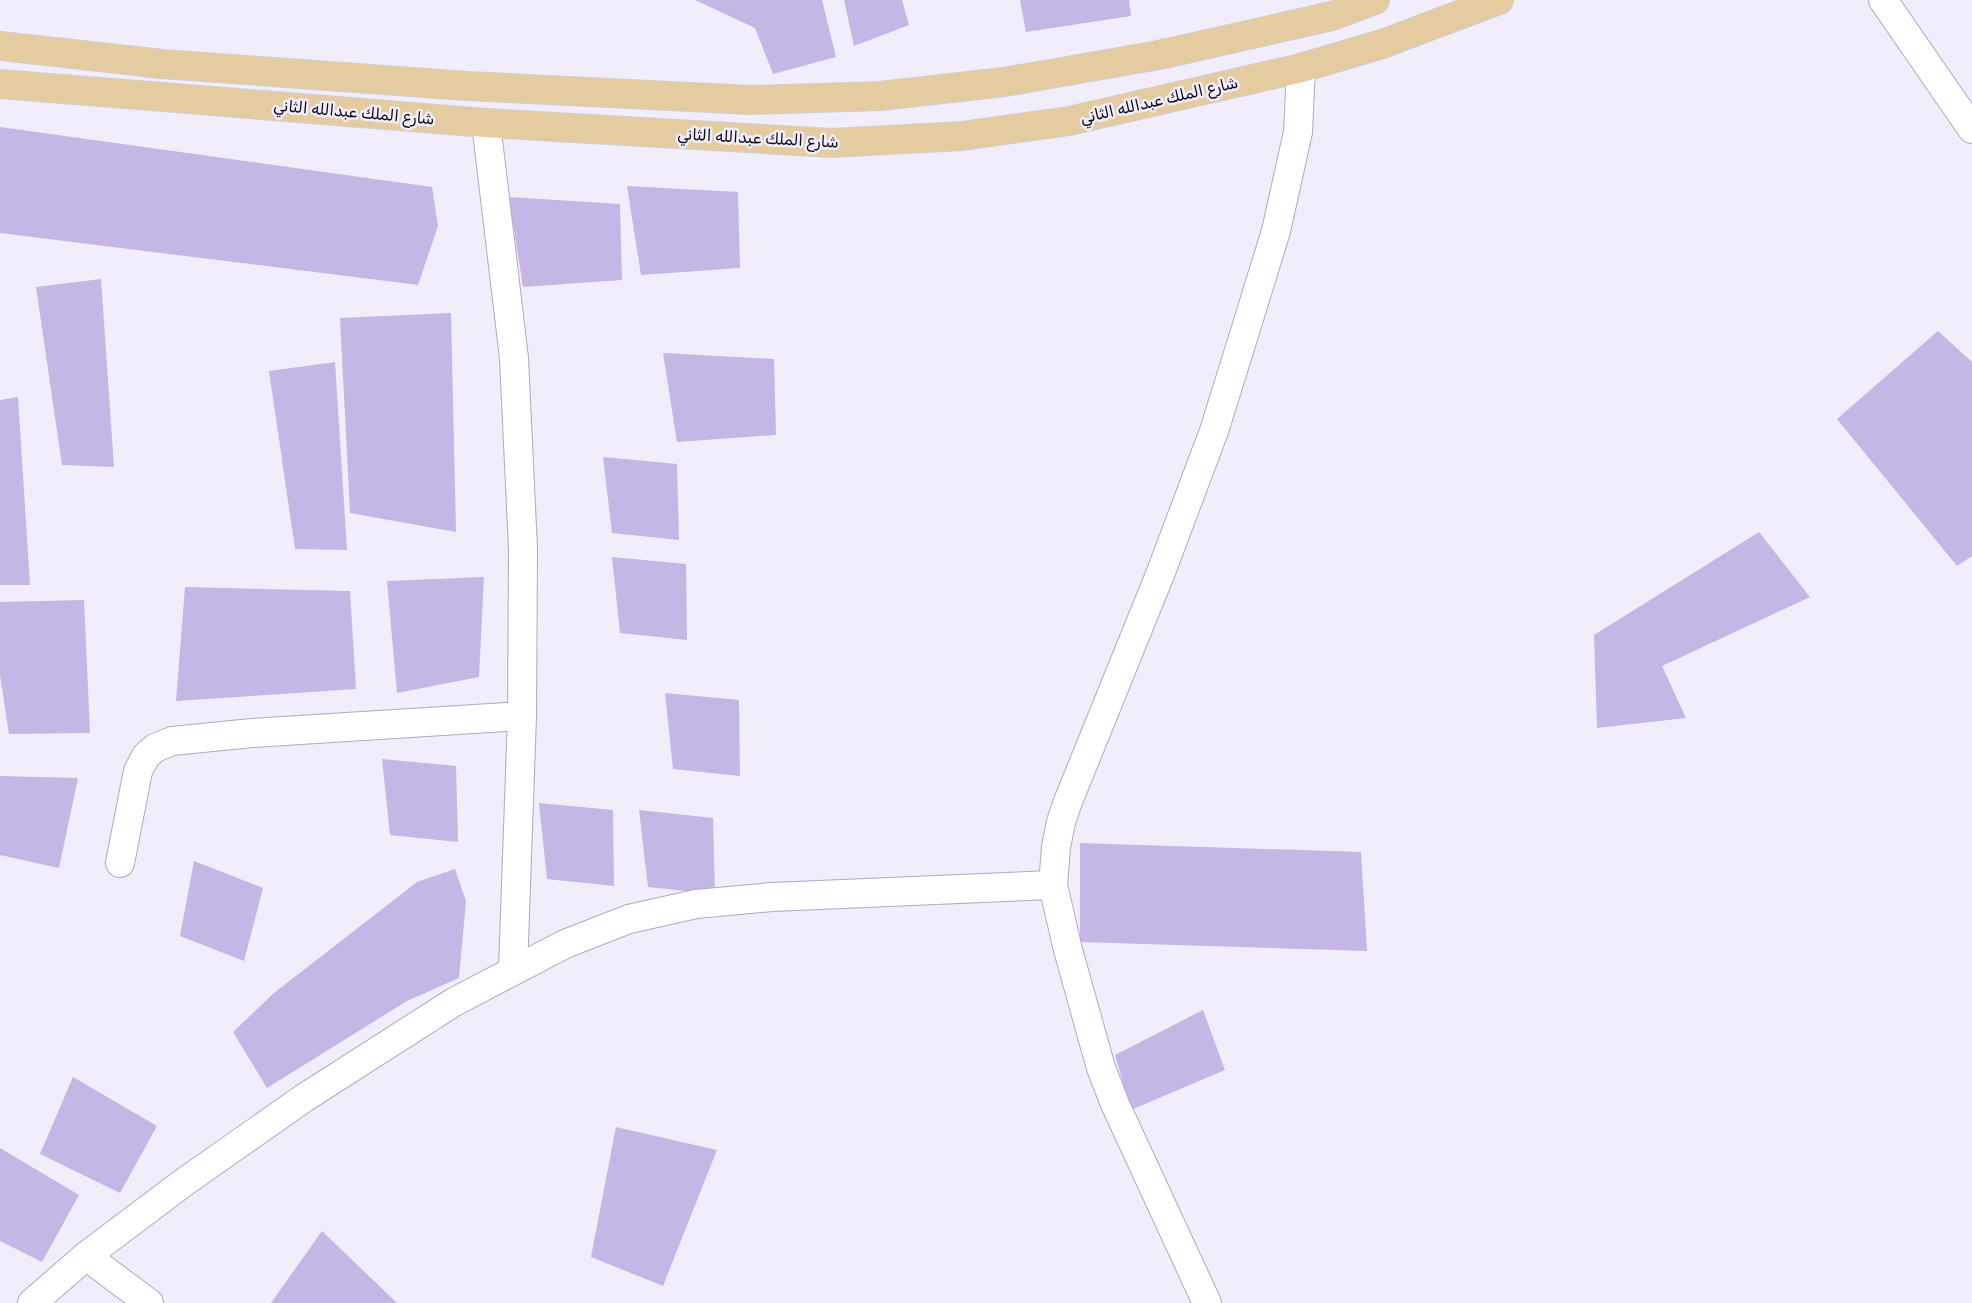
<svg xmlns="http://www.w3.org/2000/svg" width="1972" height="1303" viewBox="0 0 1972 1303" font-family="Rubik,'Noto Sans Arabic',sans-serif">
<style>
.building{fill:#c5b7e5}
.lines{fill:none;stroke-linecap:round;stroke-linejoin:round}
.minor-casing{stroke:#b1a7c8;stroke-width:30}
.major-casing{stroke:#cfced1;stroke-width:30}
.minor{stroke:#fff;stroke-width:28}
.major{stroke:#e4cba0;stroke-width:28}
.labels{text-anchor:middle;dominant-baseline:central;stroke-width:5;stroke-linejoin:round;paint-order:stroke}
.street-label{font-size:16px;fill:#0f0c17;stroke:#f1edfb}
</style>
<rect width="100%" height="100%" fill="#f1edfb"/>
<g class="building">
<path d="M695 0H822L836 57 773 74 755 28Z"/>
<path d="M844 0H902L909 25 854 46Z"/>
<path d="M1020 0H1129L1131 16 1026 32Z"/>
<path d="M0 127 432 187 438 226 418 285 0 233Z"/>
<path d="M627 186 738 192 740 268 641 275Z"/>
<path d="M509 197 620 204 622 280 523 287Z"/>
<path d="M101 279 114 467 62 465 36 287Z"/>
<path d="M451 313 456 532 350 513 340 318Z"/>
<path d="M1938 331 1972 362V556L1957 566 1837 419Z"/>
<path d="M663 353 774 359 776 435 677 442Z"/>
<path d="M335 362 347 550 295 549 269 371Z"/>
<path d="M18 397 30 585H0V400Z"/>
<path d="M603 457 677 464 679 540 612 533Z"/>
<path d="M1759 532 1810 597 1662 666 1686 718 1597 728 1594 635Z"/>
<path d="M612 557 686 564 687 640 620 633Z"/>
<path d="M484 577 479 677 397 693 387 581Z"/>
<path d="M185 587 350 591 356 689 176 701Z"/>
<path d="M84 600 90 733 9 734 0 675V602Z"/>
<path d="M665 693 739 700 740 776 673 769Z"/>
<path d="M382 759 456 766 458 842 390 835Z"/>
<path d="M0 776 78 778 59 868 0 855Z"/>
<path d="M539 803 613 810 614 886 547 879Z"/>
<path d="M639 810 713 818 715 894 648 887Z"/>
<path d="M1080 843 1361 852 1367 951 1080 942Z"/>
<path d="M194 861 263 888 244 961 180 936Z"/>
<path d="M455 869 466 901 459 978 407 1001 267 1088 233 1032 274 993 417 882Z"/>
<path d="M1203 1010 1225 1070 1131 1110 1115 1055Z"/>
<path d="M73 1077 157 1126 120 1193 40 1154Z"/>
<path d="M616 1127 717 1150 663 1286 591 1257Z"/>
<path d="M0 1148 79 1195 42 1262 0 1241Z"/>
<path d="M322 1231 397 1303H271Z"/>
</g>
<g class="lines">
<g class="minor-casing">
<g id="minor">
<path d="M1883 0 1972 129"/>
<path d="M486 123 514 358 523 549 522 716 513 970"/>
<path d="M120 863 138 771 146 756 155 748 172 741 252 733 522 716"/>
<path d="M86 1256 149 1303"/>
<path d="M32 1303 86 1256 183 1183 304 1098 454 1002 565 944 629 919 696 904 772 897 1053 885"/>
<path d="M1207 1303 1115 1104 1101 1068 1068 950 1053 885 1056 847 1061 822 1067 804 1161 572 1214 431 1243 338 1276 231 1298 132 1301 68"/>
</g>
</g>
<g class="major-casing">
<g id="major">
<path d="M0 46 162 64 467 86 751 100 880 96 1004 82 1159 55 1332 16 1375 0"/>
<path d="M0 84 486 123 832 143 962 136 1069 121 1301 68 1382 44 1499 0"/>
</g>
</g>
<use href="#minor" class="minor"/>
<use href="#major" class="major"/>
</g>
<g class="labels">
<g class="street-label">
<text transform="translate(1159 100) rotate(-13)">شارع الملك عبدالله الثاني</text>
<text transform="translate(354 112) rotate(5)">شارع الملك عبدالله الثاني</text>
<text transform="translate(758 138) rotate(3)">شارع الملك عبدالله الثاني</text>
</g>
</g>
</svg>
